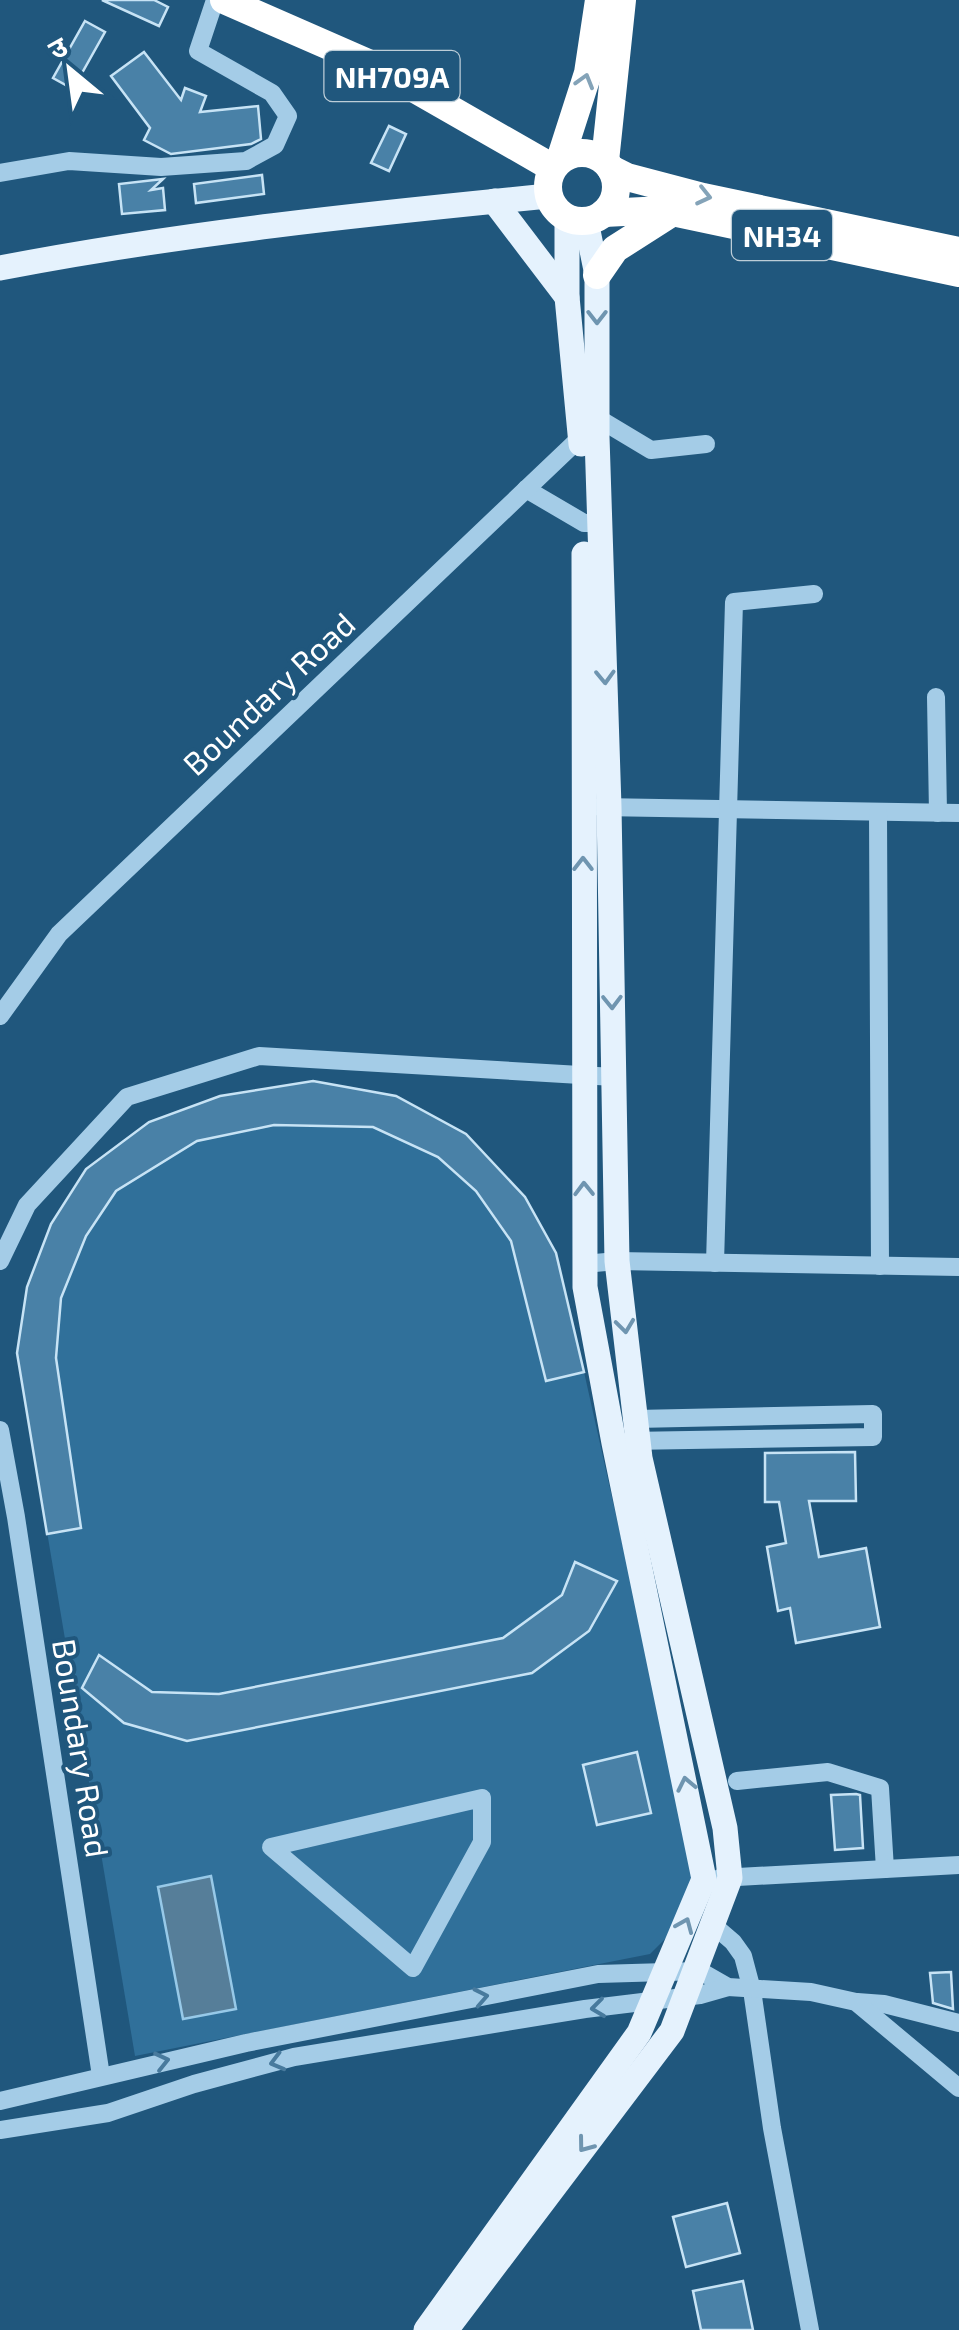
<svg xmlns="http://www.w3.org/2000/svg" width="959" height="2330" viewBox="0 0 959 2330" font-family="'Exo 2','Noto Sans Devanagari',sans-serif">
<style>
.green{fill:#30709a}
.water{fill:#567e99;stroke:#97c9e8;stroke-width:2.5}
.building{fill:#4981a7;stroke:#c7e3f5;stroke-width:2.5}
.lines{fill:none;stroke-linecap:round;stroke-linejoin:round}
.minor{stroke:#a4cce7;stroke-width:18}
.major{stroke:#e5f2fd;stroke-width:25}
.highway{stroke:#fff;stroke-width:28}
.oneway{stroke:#84a3b8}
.oneway2{stroke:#6f95b0}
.oneway3{stroke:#487a9d}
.labels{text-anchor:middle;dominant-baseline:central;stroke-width:8;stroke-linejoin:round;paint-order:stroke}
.shield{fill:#20577d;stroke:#bccdd8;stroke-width:2.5}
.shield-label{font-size:30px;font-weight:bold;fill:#fff}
.street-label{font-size:32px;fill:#fff;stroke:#20577d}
</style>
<rect width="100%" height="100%" fill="#20577d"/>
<path class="green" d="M313 1081 396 1096 466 1134 525 1197 584 1372 695 1869 688 1916 650 1954 135 2056 17 1353 27 1287 51 1224 86 1169 149 1122 220 1096Z"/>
<path class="water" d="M211 1876 236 2009 183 2019 158 1887Z"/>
<g class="building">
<path d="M102 0H154L168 7 159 26Z"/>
<path d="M85 21 105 32 73 89 53 78Z"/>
<path d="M144 52 181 100 185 88 206 96 200 112 258 106 261 139 251 144 171 154 144 140 150 128 111 76Z"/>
<path d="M389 126 406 134 389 171 371 163Z"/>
<path d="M262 175 264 194 196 203 194 184Z"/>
<path d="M163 179 151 190 163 188 165 210 122 214 119 184Z"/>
<path d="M313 1081 396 1096 466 1134 525 1197 556 1253 584 1372 546 1381 511 1241 476 1191 438 1157 373 1127 274 1125 197 1141 116 1191 86 1236 61 1298 56 1358 81 1528 47 1534 17 1353 27 1287 51 1224 86 1169 149 1122 220 1096Z"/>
<path d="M855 1452 856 1501H809L819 1557 866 1548 880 1627 796 1643 790 1608 778 1611 767 1547 786 1543 779 1502H765V1453Z"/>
<path d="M575 1562 617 1581 589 1631 532 1673 187 1741 124 1723 82 1688 99 1655 152 1692 219 1694 503 1638 562 1595Z"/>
<path d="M637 1752 651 1813 597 1825 583 1765Z"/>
<path d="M856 1794 860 1795 863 1848 835 1850 831 1795Z"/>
<path d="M951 1972 953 2009 933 2003 930 1973Z"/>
<path d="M727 2203 740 2253 686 2267 673 2217Z"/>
<path d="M743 2281 753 2330H701L693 2291Z"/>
</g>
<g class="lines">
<g class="minor">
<path d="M0 173 69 161 161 167 246 161 275 145 288 116 272 93 198 51 215 0"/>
<path d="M596 417 651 450 706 444"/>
<path d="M526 489 584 523H600"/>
<path d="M936 697 938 813"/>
<path d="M600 807 959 813"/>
<path d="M878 812 880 1266"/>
<path d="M0 1016 59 934 581 437H589"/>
<path d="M0 1261 27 1205 127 1097 259 1056 614 1077"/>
<path d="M715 1263 734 602 814 594"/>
<path d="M584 1264 617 1261 959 1267"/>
<path d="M0 1430 16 1517 101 2076"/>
<path d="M629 1441 873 1437V1414L636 1419"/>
<path d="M737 1781 828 1772 880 1788 885 1869"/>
<path d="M482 1798V1842L413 1968 271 1847Z"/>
<path d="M720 1878 959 1865"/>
<path d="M712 1924 733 1942 743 1956 752 1990 772 2128 810 2330"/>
<path d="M857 2002 884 2004 959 2023"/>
<path d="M0 2101 246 2043 598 1974 700 1971 728 1987 811 1992 856 2002 959 2088"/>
<path d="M0 2130 108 2113 194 2084 294 2057 585 2009 700 1995 728 1987"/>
</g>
<g class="major">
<path d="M494 201 567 297"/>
<path d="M567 217V297L581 444"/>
<path d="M0 268C181 233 365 214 548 196"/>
<path d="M426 2330 639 2033 704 1879 614 1443 585 1287 584 554"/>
<path d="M446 2330 672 2031 730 1878 725 1828 640 1458 617 1261 609 807 597 437V275L586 221"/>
</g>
<g class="highway">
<path d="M224 0 375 66 553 168"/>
<circle cx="582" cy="187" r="34"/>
<path d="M560 160 588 73 599 0"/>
<path d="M605 161 622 0"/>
<path d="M611 169 627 177 703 197 959 251"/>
<path d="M604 213 663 210 959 273"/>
<path d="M597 275 615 249 673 212"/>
</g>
</g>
<defs><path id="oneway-chevron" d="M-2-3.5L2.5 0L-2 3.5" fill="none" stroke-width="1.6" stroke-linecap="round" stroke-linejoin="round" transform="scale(2.5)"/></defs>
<g class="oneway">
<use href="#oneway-chevron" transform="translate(585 81) rotate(-74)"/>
<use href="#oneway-chevron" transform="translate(704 196) rotate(13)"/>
</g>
<g class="oneway2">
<use href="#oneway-chevron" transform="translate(597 317) rotate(90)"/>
<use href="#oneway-chevron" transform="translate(605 677) rotate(88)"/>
<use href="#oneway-chevron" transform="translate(583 864) rotate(-90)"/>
<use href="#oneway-chevron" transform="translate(612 1002) rotate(89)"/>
<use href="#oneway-chevron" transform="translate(584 1189) rotate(-91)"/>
<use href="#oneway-chevron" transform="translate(625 1326) rotate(83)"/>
<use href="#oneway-chevron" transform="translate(686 1784) rotate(-102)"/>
<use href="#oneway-chevron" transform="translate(685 1925) rotate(-67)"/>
<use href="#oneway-chevron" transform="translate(585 2145) rotate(127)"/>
</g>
<g class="oneway3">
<use href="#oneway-chevron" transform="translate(481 1997) rotate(-11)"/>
<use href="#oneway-chevron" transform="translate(598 2008) rotate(173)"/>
<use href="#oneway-chevron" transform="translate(162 2061) rotate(-13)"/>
<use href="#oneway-chevron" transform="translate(277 2062) rotate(165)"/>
</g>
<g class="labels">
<g class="shield">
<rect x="324.5" y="51" width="135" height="50" rx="8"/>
<rect x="732" y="210" width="100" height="50" rx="8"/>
</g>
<g class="shield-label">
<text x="392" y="76">NH709A</text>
<text x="782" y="235">NH34</text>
</g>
<g class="street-label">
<text transform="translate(268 693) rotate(-43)">Boundary Road</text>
<text transform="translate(82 1748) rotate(81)">Boundary Road</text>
</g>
</g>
<g transform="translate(70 70) rotate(331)" stroke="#20577d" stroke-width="8" paint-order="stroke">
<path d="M0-8L18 38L0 25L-18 38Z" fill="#ffffff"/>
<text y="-15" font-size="28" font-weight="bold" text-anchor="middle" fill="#ffffff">उ</text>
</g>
</svg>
